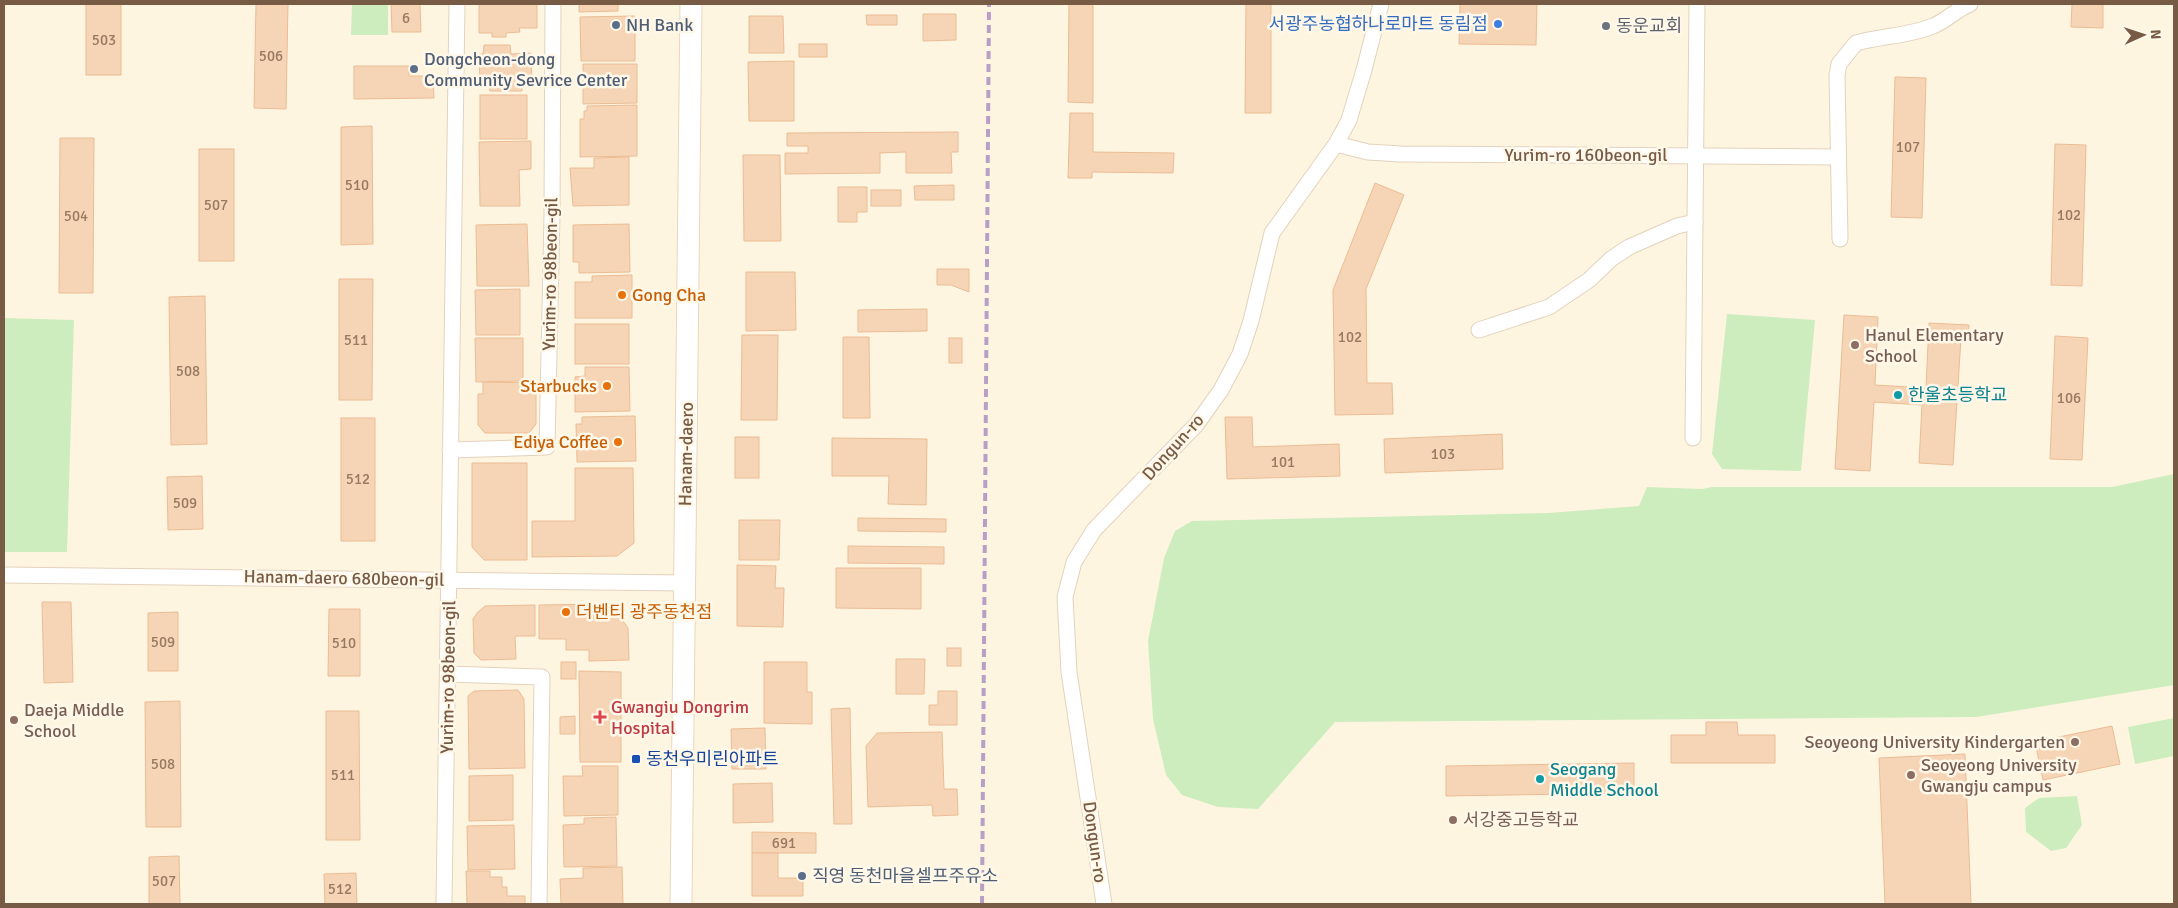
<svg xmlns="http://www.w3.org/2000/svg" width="2178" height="908" viewBox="0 0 2178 908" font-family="Signika,'Noto Sans KR',sans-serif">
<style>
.green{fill:#cdedbe}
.building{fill:#f6d5b6;stroke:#ebbc94}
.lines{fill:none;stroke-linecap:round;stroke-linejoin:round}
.street-casing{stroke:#e3d2bc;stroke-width:17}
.secondary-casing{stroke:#ebd5bb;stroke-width:23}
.street{stroke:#fff;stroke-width:15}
.secondary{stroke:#fff;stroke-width:21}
.rail{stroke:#b99fc8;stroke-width:4;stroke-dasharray:8 5;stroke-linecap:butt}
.shop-dot{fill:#3f7fe0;stroke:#fff8e9;stroke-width:2}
.service-dot{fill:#5c6f8a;stroke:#fff8e9;stroke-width:2}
.worship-dot{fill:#6b7280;stroke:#fff8e9;stroke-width:2}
.food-dot{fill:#e8710a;stroke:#fff8e9;stroke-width:2}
.education-dot{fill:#8d6e63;stroke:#fff8e9;stroke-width:2}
.culture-dot{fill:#0f9aa8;stroke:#fff8e9;stroke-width:2}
.health-dot{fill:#e0444e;stroke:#fff8e9;stroke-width:2}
.transit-dot{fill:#1a4fb4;stroke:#fff8e9;stroke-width:2}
.labels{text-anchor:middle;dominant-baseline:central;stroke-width:5;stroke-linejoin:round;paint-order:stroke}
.number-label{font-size:15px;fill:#987a61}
.shop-label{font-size:18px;fill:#366cbe;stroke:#fff8e9;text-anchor:end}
.service-label{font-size:18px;fill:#4e5e75;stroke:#fff8e9;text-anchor:start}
.worship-label{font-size:18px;fill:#5b616d;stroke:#fff8e9;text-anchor:start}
.street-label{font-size:18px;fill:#785b45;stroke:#fff8e9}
.food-label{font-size:18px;fill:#c56008;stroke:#fff8e9;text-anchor:start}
.education-label{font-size:18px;fill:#785e54;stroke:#fff8e9;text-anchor:start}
.culture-label{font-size:18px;fill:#0d838f;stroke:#fff8e9;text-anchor:start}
.health-label{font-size:18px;fill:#be3a42;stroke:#fff8e9;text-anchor:start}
.transit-label{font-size:18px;fill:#164399;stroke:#fff8e9;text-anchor:start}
</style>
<rect width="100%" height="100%" fill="#fef5e1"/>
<g class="green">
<path d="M352 4H388V35H351Z"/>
<path d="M1727 314 1815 320 1801 471 1722 469 1712 454Z"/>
<path d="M4 318 74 320 67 552H4Z"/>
<path d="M2174 474V685L1976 717 1335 722 1258 809 1218 807 1182 795 1166 775 1153 719 1148 641 1164 558 1175 531 1192 521 1548 513 1639 506 1647 487 1702 489 1712 487H2112Z"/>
<path d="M2174 718V756L2135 764 2128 727Z"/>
<path d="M2077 796 2082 825 2066 848 2051 851 2026 832 2025 808 2039 798Z"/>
</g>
<g class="building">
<rect x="86" y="4" width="35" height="71"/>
<path d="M256 4H288L286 109 254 108Z"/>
<path d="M391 4H420L421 32H392Z"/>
<path d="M479 4H537V28H519L520 32 506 33V37H492V33H479Z"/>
<path d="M579 4H618V11L579 12Z"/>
<path d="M1069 4H1093V103L1068 102Z"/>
<path d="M1246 4H1271V113H1245Z"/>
<path d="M1460 4H1537L1536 45 1459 44Z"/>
<path d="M2072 4H2103V28L2071 27Z"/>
<path d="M923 14H956V40L923 41Z"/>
<path d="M866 15H897V25H867Z"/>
<path d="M635 16V61H581L580 17Z"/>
<path d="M749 16H783L784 53H749Z"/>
<rect x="799" y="44" width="28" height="13"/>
<path d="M484 45H510L511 54 531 53 532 84H522V91H490L489 84H480L479 54H483Z"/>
<path d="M794 61V121H749L748 62Z"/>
<path d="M583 64H637V103L583 104Z"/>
<path d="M354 66H409V76H433L434 98 354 99Z"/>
<path d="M1895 77 1926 78 1922 218 1891 217Z"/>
<rect x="480" y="95" width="47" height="44"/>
<path d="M637 105V156L580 157V119H584V111H587V106Z"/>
<path d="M1070 113H1093V152L1174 153 1173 173 1092 172V178H1068Z"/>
<path d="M372 126 373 244 341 245V127Z"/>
<path d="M958 132V152H951L952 173H906V152L880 153V173L785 174V153H808V146H787V133Z"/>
<path d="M60 138H94L93 293H59Z"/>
<path d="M531 141V169L519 170 520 206H480L479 142Z"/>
<path d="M2055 144 2086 145 2082 286 2051 285Z"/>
<rect x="199" y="149" width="35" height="112"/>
<path d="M743 155H780L781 241H744Z"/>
<path d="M629 157V205L573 206 570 168H594V158Z"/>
<path d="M1375 183 1404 195 1366 289 1367 383H1392L1393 414 1335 415 1333 290Z"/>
<path d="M954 185V200H915L914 186Z"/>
<path d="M838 187H867V212H857V222H838Z"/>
<rect x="871" y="190" width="30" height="16"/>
<path d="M527 224 529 286H477L476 225Z"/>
<path d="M629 224 630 272 579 273V262H573V225Z"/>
<path d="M937 269H969V292L951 285H937Z"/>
<path d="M746 272H795L796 330 746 331Z"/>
<path d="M632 275V318H575V282H592V276Z"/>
<path d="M339 279H373L372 400H339Z"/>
<path d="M520 289V335H476L475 290Z"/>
<path d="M205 296 207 444 171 445 169 297Z"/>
<path d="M927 309V331L858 332V310Z"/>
<path d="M1844 315 1878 317 1875 385 1926 388 1929 323 1969 325 1968 338H1961L1953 465 1919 463 1922 405 1874 402 1870 471 1835 469Z"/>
<rect x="575" y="324" width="54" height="40"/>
<path d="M742 335H778L777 420H741Z"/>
<path d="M2055 336 2088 338 2082 460 2050 459Z"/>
<path d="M843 337H869L870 418H843Z"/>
<path d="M475 338H523V381L476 382Z"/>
<rect x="949" y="338" width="13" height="25"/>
<path d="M585 367H629L630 411 575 412V377L585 376Z"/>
<path d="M483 382 536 383V424L529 433H485L478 425V394H483Z"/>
<path d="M635 416 636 461 577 462 576 424H582V417Z"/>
<path d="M1225 417H1252L1253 447 1339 444 1340 476 1227 479Z"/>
<rect x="341" y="418" width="34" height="123"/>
<path d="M1502 434 1503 469 1385 473 1384 439Z"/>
<rect x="735" y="437" width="24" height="41"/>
<path d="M832 438 927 439 926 505 888 504 889 476H832Z"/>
<path d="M472 463H527V560H484L472 547Z"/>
<path d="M575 468H633L634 543 617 556 532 557V521H575Z"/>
<path d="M202 476 203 529 168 530 167 477Z"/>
<path d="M858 518 946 519V532L858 531Z"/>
<path d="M739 520H780L779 560H739Z"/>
<path d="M848 546 944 547V564L848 563Z"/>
<path d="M737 565 776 566 775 588H784L783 627 737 626Z"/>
<path d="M836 568H921V609L836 608Z"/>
<path d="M42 602H71L73 682 44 683Z"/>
<path d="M611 604 628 628 629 660 589 661V650H566V639H539V605Z"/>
<path d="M535 605V636H515L516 659 481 660 474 653 473 619 477 613 485 606Z"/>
<path d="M329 609H360V676H328Z"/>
<path d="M178 612V671H148V613Z"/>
<rect x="947" y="648" width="14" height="18"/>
<path d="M896 659H925L924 694H896Z"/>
<rect x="561" y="662" width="15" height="17"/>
<path d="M764 662H807V692H812V724L764 723Z"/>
<path d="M579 671 621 672V762H580Z"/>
<path d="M518 690 524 699 525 768 469 769 468 696 474 691Z"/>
<path d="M938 691H957V725H929V705H938Z"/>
<path d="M180 701 181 827H146L145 702Z"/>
<path d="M850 708 852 824H834L831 709Z"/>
<path d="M326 711H359L360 840H326Z"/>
<path d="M575 716V734H560V717Z"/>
<path d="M1706 722H1737L1738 735H1775V763H1671V735H1706Z"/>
<path d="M2112 726 2120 764 2043 780 2035 742Z"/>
<path d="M765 728 766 769H732L731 729Z"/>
<path d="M942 732 944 789H957L958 815 933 816 932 805 868 807 866 746 877 733Z"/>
<path d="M1965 754 1971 904H1885L1879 758Z"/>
<path d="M1634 763V793L1446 796V766Z"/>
<path d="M582 766H618V815L564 816 563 776H583Z"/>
<path d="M513 775V820L469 821V776Z"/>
<path d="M772 783 773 822 733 823V784Z"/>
<path d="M616 817 617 866 564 867 563 825 584 824V818Z"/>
<path d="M514 825 515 869 468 870 467 826Z"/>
<path d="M752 832 816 833V853H752Z"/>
<path d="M752 853H778V878H803V896H752Z"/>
<path d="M179 856 180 904H149V857Z"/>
<path d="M622 867 623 904H561L560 879 583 878V868Z"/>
<path d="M466 871H490V877H502V887H507V896H525V904H467Z"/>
<path d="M356 873 357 904H325L324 874Z"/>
</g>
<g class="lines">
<g class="street-casing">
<g id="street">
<path d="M1336 144 1368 152 1401 154 1838 157"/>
<path d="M1840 239 1837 75 1839 64 1856 43C1881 36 1909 36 1933 26 1946 21 1957 9 1970 4"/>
<path d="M1479 330 1549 307 1589 280 1611 259 1629 247 1677 226 1695 222"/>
<path d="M1693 438 1697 4"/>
<path d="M450 450 547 447 552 215 553 4"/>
<path d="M4 575 685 583"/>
<path d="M448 674 542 677 539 904"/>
<path d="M444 904 457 4"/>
<path d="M1104 904 1069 672 1065 597 1074 562 1094 530 1196 425 1221 390 1240 354 1251 321 1272 233 1336 144 1349 120 1364 70 1381 4"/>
</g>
</g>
<g class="secondary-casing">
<path id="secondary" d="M681 904 691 4"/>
</g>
<use href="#street" class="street"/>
<use href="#secondary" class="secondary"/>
<path class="rail" d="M982 904 989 4"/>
</g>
<circle class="shop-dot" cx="1498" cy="24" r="5"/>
<g class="service-dot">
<circle cx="616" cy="25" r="5"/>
<circle cx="414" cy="69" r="5"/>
<circle cx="802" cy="876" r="5"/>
</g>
<circle class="worship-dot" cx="1606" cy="26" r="5"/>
<g class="food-dot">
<circle cx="622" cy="295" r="5"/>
<circle cx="607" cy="386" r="5"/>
<circle cx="618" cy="442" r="5"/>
<circle cx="566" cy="612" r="5"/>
</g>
<g class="education-dot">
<circle cx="1855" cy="345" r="5"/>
<circle cx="14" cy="720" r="5"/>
<circle cx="2075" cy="742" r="5"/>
<circle cx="1911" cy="775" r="5"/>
<circle cx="1453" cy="820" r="5"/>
</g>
<g class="culture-dot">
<circle cx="1898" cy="395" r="5"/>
<circle cx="1540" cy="779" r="5"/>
</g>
<path class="health-dot" d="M597.5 709.5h5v5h5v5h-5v5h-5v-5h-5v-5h5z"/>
<rect class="transit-dot" x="631" y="754" width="10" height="10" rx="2.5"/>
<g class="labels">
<g class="number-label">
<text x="406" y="18">6</text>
<text x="104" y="40">503</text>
<text x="271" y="56">506</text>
<text x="1908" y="147">107</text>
<text x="357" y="185">510</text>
<text x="216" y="205">507</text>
<text x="2069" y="215">102</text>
<text x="76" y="216">504</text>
<text x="1350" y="337">102</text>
<text x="356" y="340">511</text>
<text x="188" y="371">508</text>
<text x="2069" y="398">106</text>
<text x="1443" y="454">103</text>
<text x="1283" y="462">101</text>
<text x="358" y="479">512</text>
<text x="185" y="503">509</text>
<text x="163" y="642">509</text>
<text x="344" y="643">510</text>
<text x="163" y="764">508</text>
<text x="343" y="775">511</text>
<text x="784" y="843">691</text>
<text x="164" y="881">507</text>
<text x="340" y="889">512</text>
</g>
<g class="shop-label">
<text x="1488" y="24">서광주농협하나로마트 동림점</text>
</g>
<g class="service-label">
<text x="626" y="25">NH Bank</text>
<text x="424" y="59">Dongcheon-dong<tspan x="424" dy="21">Community Sevrice Center</tspan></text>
<text x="812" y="876">직영 동천마을셀프주유소</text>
</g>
<g class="worship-label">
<text x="1616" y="26">동운교회</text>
</g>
<g class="street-label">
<text x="1586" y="155">Yurim-ro 160beon-gil</text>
<text transform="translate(550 274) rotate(-89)">Yurim-ro 98beon-gil</text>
<text transform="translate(1173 447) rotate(-48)">Dongun-ro</text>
<text transform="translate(686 454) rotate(-89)">Hanam-daero</text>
<text transform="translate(344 578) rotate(1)">Hanam-daero 680beon-gil</text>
<text transform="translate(448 677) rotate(-89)">Yurim-ro 98beon-gil</text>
<text transform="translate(1095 842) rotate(82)">Dongun-ro</text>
</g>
<g class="food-label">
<text x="632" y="295">Gong Cha</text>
<text x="597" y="386" text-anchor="end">Starbucks</text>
<text x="608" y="442" text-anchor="end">Ediya Coffee</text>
<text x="576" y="612">더벤티 광주동천점</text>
</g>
<g class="education-label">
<text x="1865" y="335">Hanul Elementary<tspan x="1865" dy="21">School</tspan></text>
<text x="24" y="710">Daeja Middle<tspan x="24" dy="21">School</tspan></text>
<text x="2065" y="742" text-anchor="end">Seoyeong University Kindergarten</text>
<text x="1921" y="765">Seoyeong University<tspan x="1921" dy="21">Gwangju campus</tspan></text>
<text x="1463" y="820">서강중고등학교</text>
</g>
<g class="culture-label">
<text x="1908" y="395">한울초등학교</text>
<text x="1550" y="769">Seogang<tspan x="1550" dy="21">Middle School</tspan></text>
</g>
<g class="health-label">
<text x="611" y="707">Gwangiu Dongrim<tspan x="611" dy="21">Hospital</tspan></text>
</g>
<g class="transit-label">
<text x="646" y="759">동천우미린아파트</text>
</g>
</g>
<rect width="2178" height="908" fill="none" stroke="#785b45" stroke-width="10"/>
<g transform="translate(2143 35) rotate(87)" stroke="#fff8e9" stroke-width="4" paint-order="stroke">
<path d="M0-4L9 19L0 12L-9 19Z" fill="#785b45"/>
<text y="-8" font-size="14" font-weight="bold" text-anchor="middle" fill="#785b45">N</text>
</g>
</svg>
